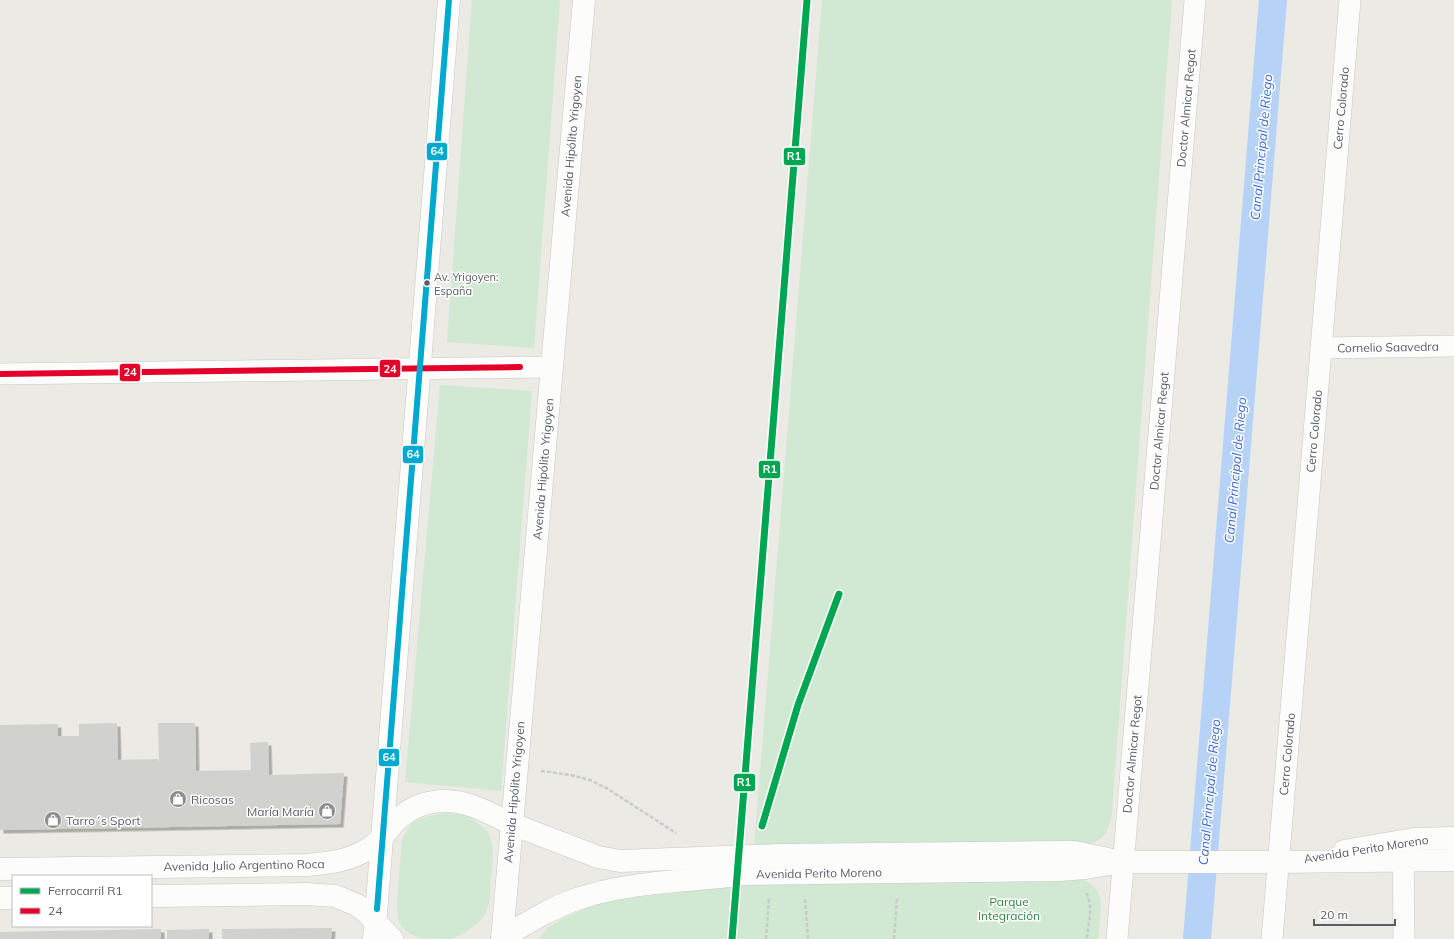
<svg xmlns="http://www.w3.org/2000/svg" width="1454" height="939" viewBox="0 0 1454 939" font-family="Mulish,sans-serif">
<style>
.green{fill:#d1e8d2}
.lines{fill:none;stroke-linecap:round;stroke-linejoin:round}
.canal{stroke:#b6d2f7;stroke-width:28}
.building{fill:#d1d1cd;filter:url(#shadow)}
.minor-casing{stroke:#c7c8c6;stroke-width:22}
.tertiary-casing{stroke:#c7c8c6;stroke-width:23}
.secondary-casing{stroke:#c7c7c7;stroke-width:23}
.path{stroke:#c7ccca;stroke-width:2.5;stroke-dasharray:4 2;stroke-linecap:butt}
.minor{stroke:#fcfcfb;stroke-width:21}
.tertiary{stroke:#fcfcfb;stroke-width:22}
.secondary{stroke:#fcfcfb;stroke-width:22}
.bus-1-casing{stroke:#fff;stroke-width:9}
.bus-2-casing{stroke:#fff;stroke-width:9}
.bus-1{stroke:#e4002b;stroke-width:6}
.bus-2{stroke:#00a9ce;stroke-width:6}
.rail-1-casing{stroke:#fff;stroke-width:10}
.rail-1{stroke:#00a651;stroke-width:7}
.bus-dot{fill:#5a5d63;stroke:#fff;stroke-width:1.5}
.labels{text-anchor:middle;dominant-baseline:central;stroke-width:3;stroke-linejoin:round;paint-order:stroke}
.bus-label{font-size:11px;fill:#5a5d63;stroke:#fff;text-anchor:start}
.street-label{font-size:12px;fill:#5a5d63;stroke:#fff}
.poi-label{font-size:12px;fill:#5a5d63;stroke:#fff;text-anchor:start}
.park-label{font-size:12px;fill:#2f8540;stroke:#fff}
.water-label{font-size:13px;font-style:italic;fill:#3b6aca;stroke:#fff}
.line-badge{stroke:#fff;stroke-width:1.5}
.badge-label{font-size:11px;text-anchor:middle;font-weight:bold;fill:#fff}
</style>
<defs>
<filter id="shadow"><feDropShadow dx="3.5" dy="3.5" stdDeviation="0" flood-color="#0004"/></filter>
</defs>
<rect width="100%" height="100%" fill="#ebeae4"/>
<g class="green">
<path d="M472 0H560L534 348 447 342Z"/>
<path d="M822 0H1172L1112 813C1108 831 1105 841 1085 845L754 848Z"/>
<path d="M440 385 532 391 501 791 405 782Z"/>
<path d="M444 813 458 814 470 817 488 832 492 843 493 856 489 904 485 915 477 924 463 934 451 939 419 938 409 933 403 928 398 920 397 900 402 839 411 824 421 818Z"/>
<path d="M1076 878C1110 885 1100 912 1098 939H538L549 927 562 919 590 906 615 900 750 883Z"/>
</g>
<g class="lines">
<path class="canal" d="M1197 939 1273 0"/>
</g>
<g class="building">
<path d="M117 723 118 760 158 759 159 764 158 723H195L196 771 251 770 250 743 268 742 269 775 344 773 340 824 0 830V725L58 724V736H79V724Z"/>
<path d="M332 928 331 939H222V929Z"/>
<path d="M161 929V939H0V932Z"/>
<path d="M209 929V939H167V930Z"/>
</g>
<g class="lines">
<g class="minor-casing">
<g id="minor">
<path d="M1321 348 1454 346"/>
<path d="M0 374 552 367"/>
<path d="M1403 843 1404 939"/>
<path d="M1117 939 1195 0"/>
<path d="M1272 939 1350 0"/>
</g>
</g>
<g class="tertiary-casing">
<g id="tertiary">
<path d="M512 824 598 857 620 861 780 855 1062 852H1075L1108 859"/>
<path d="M1344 851 1414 839 1454 838"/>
<path d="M502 938C525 924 551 908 577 899 624 883 681 881 730 876L737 874 1060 870 1085 868 1123 862H1278L1454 860"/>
</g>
</g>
<g class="secondary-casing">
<g id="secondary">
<path d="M0 869 307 865C329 863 349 861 368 849 380 842 387 831 396 821 409 808 427 801 446 801 469 801 491 814 512 824"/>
<path d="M151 896 306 894 335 896 357 905 366 912 392 939"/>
<path d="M0 898H13"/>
<path d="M374 939 449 0"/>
<path d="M502 939 584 0"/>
</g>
</g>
<g class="path">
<path d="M541 771 571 775 590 780 608 789 676 833"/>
<path d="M1086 893C1094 905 1088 925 1087 939"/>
<path d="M805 899 808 939"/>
<path d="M766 939 769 897"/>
<path d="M894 939 897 898"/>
</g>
<use href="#minor" class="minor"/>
<use href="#tertiary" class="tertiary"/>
<use href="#secondary" class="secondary"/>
<g class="bus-1-casing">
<path id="bus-1" d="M0 374 520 367"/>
</g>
<g class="bus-2-casing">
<path id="bus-2" d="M377 909 449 0"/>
</g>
<use href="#bus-1" class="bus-1"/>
<use href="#bus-2" class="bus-2"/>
<g class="rail-1-casing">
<g id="rail-1">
<path d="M762 826 798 705 839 594"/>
<path d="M732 939 807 0"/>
</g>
</g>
<use href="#rail-1" class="rail-1"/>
</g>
<defs>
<g id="shop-disc" transform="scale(0.9)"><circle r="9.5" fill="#8d8e90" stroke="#fff"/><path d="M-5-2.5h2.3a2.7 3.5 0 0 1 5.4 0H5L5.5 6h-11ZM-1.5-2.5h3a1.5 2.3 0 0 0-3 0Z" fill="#fff"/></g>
</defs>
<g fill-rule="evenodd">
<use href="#shop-disc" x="178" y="799"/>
<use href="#shop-disc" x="327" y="811"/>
<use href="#shop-disc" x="53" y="820"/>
</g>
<circle class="bus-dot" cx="427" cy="283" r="3.5"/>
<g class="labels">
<g class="bus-label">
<text x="434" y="277">Av. Yrigoyen:<tspan x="434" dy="14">España</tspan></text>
</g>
<g class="street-label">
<text transform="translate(1186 108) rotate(-85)">Doctor Almicar Regot</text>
<text transform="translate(1341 108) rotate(-85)">Cerro Colorado</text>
<text transform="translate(571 146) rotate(-85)">Avenida Hipólito Yrigoyen</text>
<text transform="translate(1388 347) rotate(-1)">Cornelio Saavedra</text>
<text transform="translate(1159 431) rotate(-85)">Doctor Almicar Regot</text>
<text transform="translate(1314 431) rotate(-85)">Cerro Colorado</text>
<text transform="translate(543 469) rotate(-85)">Avenida Hipólito Yrigoyen</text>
<text transform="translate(1132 754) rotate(-85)">Doctor Almicar Regot</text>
<text transform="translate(1287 754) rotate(-85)">Cerro Colorado</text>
<text transform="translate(514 792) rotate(-85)">Avenida Hipólito Yrigoyen</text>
<text transform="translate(1366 849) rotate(-9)">Avenida Perito Moreno</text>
<text transform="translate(244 865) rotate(-1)">Avenida Julio Argentino Roca</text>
<text transform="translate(819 873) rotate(-1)">Avenida Perito Moreno</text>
</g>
<g class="poi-label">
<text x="191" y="799">Ricosas</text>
<text x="314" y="811" text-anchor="end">María María</text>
<text x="66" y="820">Tarro´s Sport</text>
</g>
<g class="park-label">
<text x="1009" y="901">Parque<tspan x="1009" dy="14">Integración</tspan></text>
</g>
<g class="water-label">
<text transform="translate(1261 147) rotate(-85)">Canal Principal de Riego</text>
<text transform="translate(1235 470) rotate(-85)">Canal Principal de Riego</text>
<text transform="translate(1209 792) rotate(-85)">Canal Principal de Riego</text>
</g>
</g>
<g class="line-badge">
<rect x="426" y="142" width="22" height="19" rx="4" fill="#00a9ce"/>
<rect x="783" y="147" width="23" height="19" rx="4" fill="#00a651"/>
<rect x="379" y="359" width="22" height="19" rx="4" fill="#e4002b"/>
<rect x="119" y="363" width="22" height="19" rx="4" fill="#e4002b"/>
<rect x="402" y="445" width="22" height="19" rx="4" fill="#00a9ce"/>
<rect x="758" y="460" width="23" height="19" rx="4" fill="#00a651"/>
<rect x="378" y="748" width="22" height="19" rx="4" fill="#00a9ce"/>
<rect x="733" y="773" width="23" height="19" rx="4" fill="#00a651"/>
</g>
<g class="badge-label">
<text x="437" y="155">64</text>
<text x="794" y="160">R1</text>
<text x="390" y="373">24</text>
<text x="130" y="376">24</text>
<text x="413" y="458">64</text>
<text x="770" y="473">R1</text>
<text x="389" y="761">64</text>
<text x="744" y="786">R1</text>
</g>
<rect x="12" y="875" width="140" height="52" fill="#ffffff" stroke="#bdbec1"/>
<rect x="20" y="888" width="20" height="6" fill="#00a651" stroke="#bdbec1"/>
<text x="48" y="895" font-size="12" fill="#5a5d63">Ferrocarril R1</text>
<rect x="20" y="908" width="20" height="6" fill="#e4002b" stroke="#bdbec1"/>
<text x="48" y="915" font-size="12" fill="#5a5d63">24</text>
<path d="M1314 919v6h81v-6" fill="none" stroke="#5a5d63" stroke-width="2"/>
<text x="1320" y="919" font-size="12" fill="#5a5d63" stroke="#ffffff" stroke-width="3" paint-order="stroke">20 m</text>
</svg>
